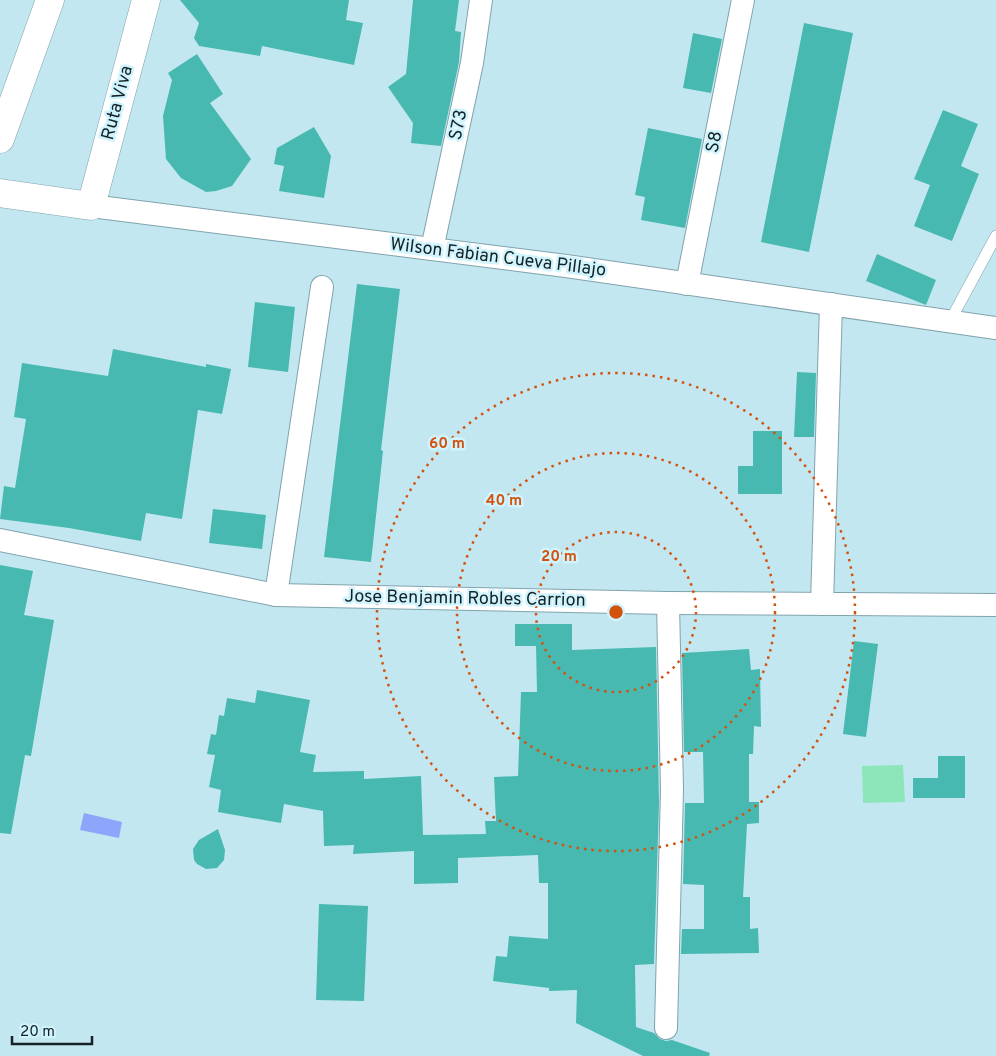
<svg xmlns="http://www.w3.org/2000/svg" width="996" height="1056" viewBox="0 0 996 1056" font-family="Overpass,sans-serif">
<style>
.green{fill:#8ce6b9}
.water{fill:#8ea5fc}
.building{fill:#47b9b0}
.lines{fill:none;stroke-linecap:round;stroke-linejoin:round}
.lane-casing{stroke:#81a3ac;stroke-width:12}
.street-casing{stroke:#81a3ac;stroke-width:24}
.primary-casing{stroke:#81a3ac;stroke-width:29}
.highway-casing{stroke:#81a3ac;stroke-width:29}
.lane{stroke:#fff;stroke-width:11}
.street{stroke:#fff;stroke-width:22}
.primary{stroke:#fff;stroke-width:28}
.highway{stroke:#fff;stroke-width:28}
.ring{fill:none;stroke:#d3530e;stroke-width:2.5;stroke-dasharray:2.5 5}
.labels{text-anchor:middle;dominant-baseline:central;stroke-width:5;stroke-linejoin:round;paint-order:stroke}
.street-label{font-size:18px;fill:#142125;stroke:#d0f4fe}
.centre{fill:#d3530e;stroke:#d0f4fe;stroke-width:2.5}
.ring-label{font-size:15px;text-anchor:middle;font-weight:bold;fill:#d3530e;stroke:#d0f4fe;stroke-width:5;stroke-linejoin:round;paint-order:stroke}
</style>
<rect width="100%" height="100%" fill="#c3e7f1"/>
<path class="green" d="M903 765 905 802 863 803 862 766Z"/>
<path class="water" d="M84 813 122 822 119 838 80 830Z"/>
<g class="building">
<path d="M180 0H349L346 20 363 23 354 65 262 46 260 56 199 46 194 38 199 23Z"/>
<path d="M413 0H459L455 31 461 32 459 62 441 146 411 143 413 123 388 87 406 74Z"/>
<path d="M804 23 853 33 809 252 761 242Z"/>
<path d="M693 33 722 39 711 93 683 88Z"/>
<path d="M197 54 223 94 210 103 251 159 232 186 216 191 206 192 181 178 166 159 163 116 172 80 168 73Z"/>
<path d="M943 110 978 124 961 166 979 174 952 241 914 226 930 185 914 179Z"/>
<path d="M314 127 331 156 324 198 279 191 284 166 274 164 277 148Z"/>
<path d="M648 128 702 139 685 228 641 220 645 197 635 195Z"/>
<path d="M877 254 936 280 926 305 866 281Z"/>
<path d="M357 284 400 289 381 450 383 451 371 562 324 557Z"/>
<path d="M255 302 295 307 288 372 248 367Z"/>
<path d="M113 349 206 367V364L231 369 222 414 198 410 182 519 146 513 141 541 69 528 0 519 4 486 15 488 26 419 14 417 22 363 108 376Z"/>
<path d="M797 372 816 373 814 437H794Z"/>
<path d="M753 431H782V494H738V466H753Z"/>
<path d="M213 509 266 515 262 549 209 543Z"/>
<path d="M0 565 33 571 24 615 54 620 31 756 25 755 11 834 0 833Z"/>
<path d="M515 624H572V650L656 647 659 803 654 964 635 965 636 1027 654 1033 660 1039 666 1041 672 1040 710 1053 709 1056H643L576 1023 577 990 549 991V988L493 981 496 956 507 957 509 936 548 939V883H539L538 855 458 858V883L414 884V851L353 854 354 845 324 846 323 811 284 804 281 823 218 812 221 790 209 787 215 755 207 754 211 734 216 735 219 715 224 716 227 698 255 703 257 690 310 700 300 752 316 755 313 772 364 771V779L421 776 423 835 486 834 485 821H496L494 777 518 776 521 692H537L536 646H515Z"/>
<path d="M854 641 878 644 866 737 843 734Z"/>
<path d="M749 649 751 670 760 669 761 727 754 726 753 754H749V802H759V823L747 824 743 897H750V929L758 928 759 953 681 954 682 929H704V885L683 884 685 803H704L703 752H684L682 653Z"/>
<path d="M938 756H965V798H913V778H938Z"/>
<path d="M218 829 225 850 224 860 217 868 206 869 197 864 194 860 193 849 199 840Z"/>
<path d="M319 904 368 906 364 1001 316 1000Z"/>
</g>
<g class="lines">
<g class="lane-casing">
<path id="lane" d="M950 321 996 236"/>
</g>
<g class="street-casing">
<g id="street">
<path d="M91 206 566 266 996 328"/>
<path d="M432 249 472 63 481 0"/>
<path d="M687 284 743 0"/>
<path d="M0 540 276 595 668 603 996 605"/>
<path d="M276 595 322 287"/>
<path d="M822 604 831 304"/>
<path d="M666 1028 672 790 668 603"/>
</g>
</g>
<g class="primary-casing">
<path id="primary" d="M0 193 91 206 146 0"/>
</g>
<g class="highway-casing">
<path id="highway" d="M0 139 50 0"/>
</g>
<use href="#lane" class="lane"/>
<use href="#street" class="street"/>
<use href="#primary" class="primary"/>
<use href="#highway" class="highway"/>
</g>
<g class="ring">
<circle cx="616" cy="612" r="80"/>
<circle cx="616" cy="612" r="159"/>
<circle cx="616" cy="612" r="239"/>
</g>
<g class="labels">
<g class="street-label">
<text transform="translate(118 103) rotate(-75)">Ruta Viva</text>
<text transform="translate(459 125) rotate(-78)">S73</text>
<text transform="translate(715 142) rotate(-79)">S8</text>
<text transform="translate(498 258) rotate(7)">Wilson Fabian Cueva Pillajo</text>
<text transform="translate(465 599) rotate(1)">Jose Benjamin Robles Carrion</text>
</g>
</g>
<circle cx="616" cy="612" r="8" class="centre"/>
<g class="ring-label">
<text x="447" y="448">60 m</text>
<text x="504" y="505">40 m</text>
<text x="559" y="561">20 m</text>
</g>
<path d="M12 1036v8h80v-8" fill="none" stroke="#142125" stroke-width="2.5"/>
<text x="20" y="1036" font-size="15" fill="#142125" stroke="#d0f4fe" stroke-width="4" paint-order="stroke">20 m</text>
</svg>
